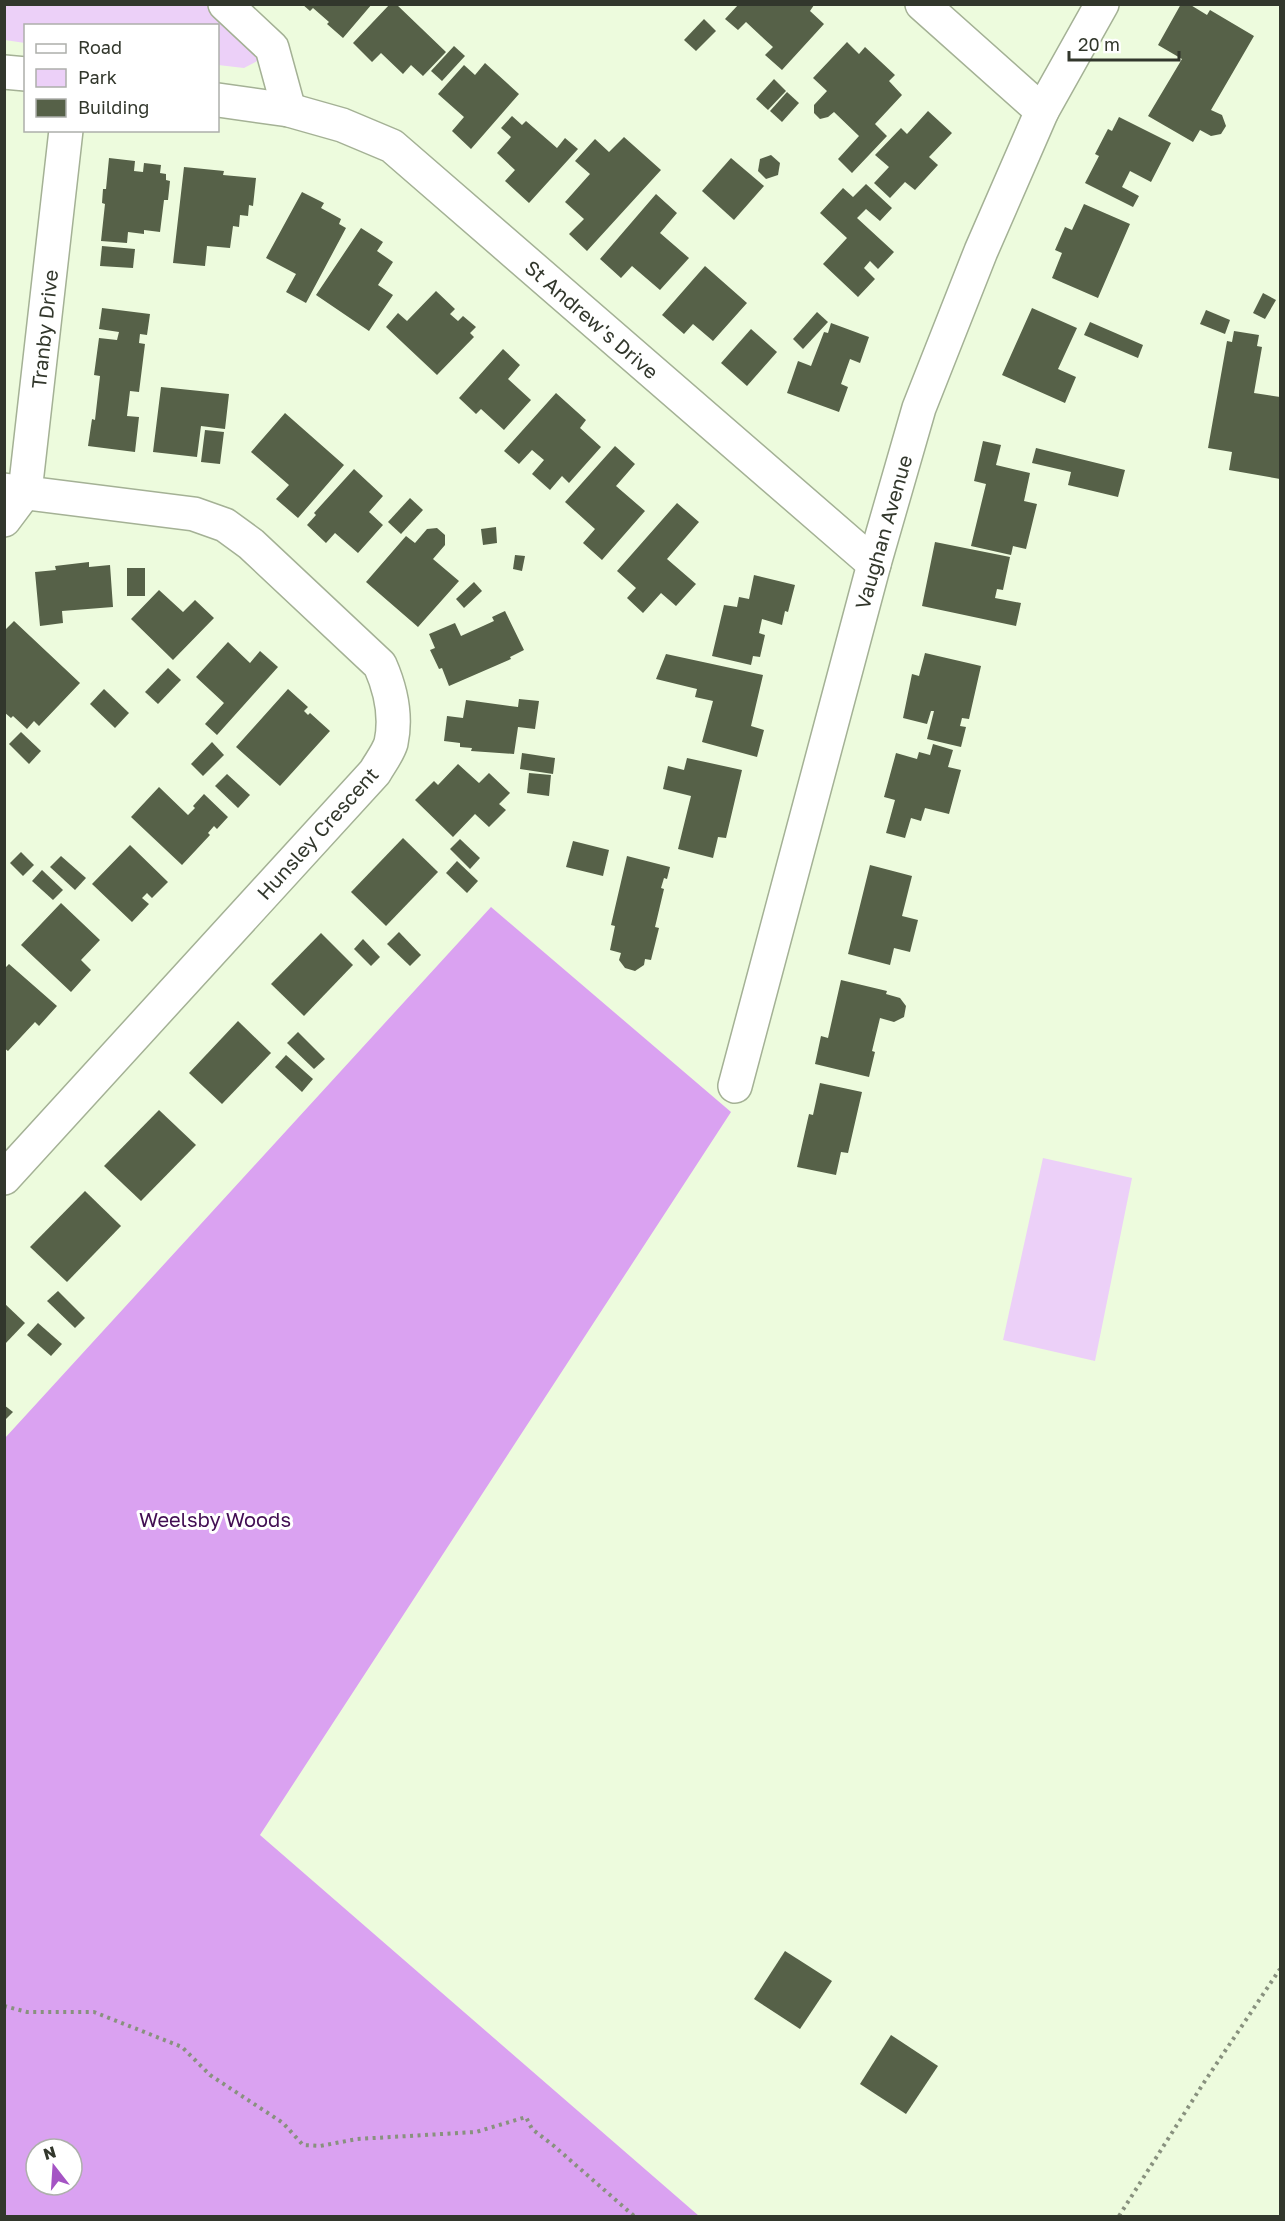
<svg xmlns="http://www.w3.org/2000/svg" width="1285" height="2221" viewBox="0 0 1285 2221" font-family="'Golos Text',sans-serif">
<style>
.green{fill:#ecd0f8}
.forest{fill:#daa2f1;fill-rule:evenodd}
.building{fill:#566148}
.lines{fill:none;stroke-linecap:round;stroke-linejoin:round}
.minor-casing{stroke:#a4b195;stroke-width:36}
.path{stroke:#88917e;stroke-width:4;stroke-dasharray:3 4.5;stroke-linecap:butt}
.minor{stroke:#fff;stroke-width:33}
.labels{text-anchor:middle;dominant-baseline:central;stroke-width:6;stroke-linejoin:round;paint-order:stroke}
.street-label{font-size:20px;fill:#32372c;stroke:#fff}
.park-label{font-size:20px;fill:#420e53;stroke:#fff}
</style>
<rect width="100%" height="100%" fill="#edfbdd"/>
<g class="green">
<path d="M5 5H208L259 45 261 59 244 68 218 65V26H26L25 43 5 40Z"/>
<path d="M1043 1158 1132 1178 1095 1361 1003 1340Z"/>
</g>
<path class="forest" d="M491 907 731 1112 260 1835 699 2216H5V1438ZM36 2149H72V2185H36Z"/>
<g class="building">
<path d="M302 4H372L343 38 327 24 329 22 313 8 310 11Z"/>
<path d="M390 4H396L446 52 423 76 411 65 403 74 381 53 372 62 353 43Z"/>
<path d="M1181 4H1189L1207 15 1210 10 1254 36 1211 110 1222 115 1226 126 1221 134 1211 136 1200 130 1193 142 1148 116 1182 59 1158 45Z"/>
<path d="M738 5H814L810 11 824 24 782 70 765 55 773 47 761 36 746 22 738 30 725 19Z"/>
<path d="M704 19 716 31 696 51 684 40Z"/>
<path d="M847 42 859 54 865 47 895 75 889 81 902 95 875 124 887 136 852 173 838 159 859 136 834 112 828 117 820 119 814 113V105L827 91 813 78Z"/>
<path d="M454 46 465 56 442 81 431 71Z"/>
<path d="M485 63 519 94 471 149 452 131 464 117 438 94 464 65 475 75Z"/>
<path d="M774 79 786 91 768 110 756 99Z"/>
<path d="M787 92 799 103 782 122 770 111Z"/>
<path d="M928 111 952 133 929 157 938 165 915 190 905 182 890 198 874 183 889 167 875 155 901 128 907 134Z"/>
<path d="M512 116 522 125 526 121 557 148 565 138 578 149 529 203 505 181 515 170 497 153 511 137 501 128Z"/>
<path d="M1119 117 1171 143 1151 182 1130 171 1122 187 1139 196 1133 207 1085 183 1099 156 1095 154 1108 129 1112 131Z"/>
<path d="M624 137 661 170 587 251 569 234 584 219 565 202 590 174 575 161 595 139 609 152Z"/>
<path d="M771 155 780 163 778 175 766 179 758 171 760 159Z"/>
<path d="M109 158 135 161 134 171 143 172 144 163 161 165 160 173 166 174V180L170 181 168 200H164L160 232 144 230V234L128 232 127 243 101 241 105 204 102 203 103 189H106Z"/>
<path d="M731 158 764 186 734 220 702 191Z"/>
<path d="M184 167 224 171 223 175 256 178 253 206 249 205 248 216 240 215 239 227 233 226 230 248 207 246 205 266 173 263Z"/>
<path d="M866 184 892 208 880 221 866 209 857 218 894 252 878 269 870 261 864 268 875 279 858 297 823 264 847 238 820 213 843 188 853 197Z"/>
<path d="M302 192 324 203 321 208 341 219 339 224 346 228 306 303 286 292 296 274 266 258Z"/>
<path d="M656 194 677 213 660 233 689 258 660 290 632 266 621 278 600 259Z"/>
<path d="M1084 204 1130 224 1098 298 1052 278 1062 253 1055 250 1065 227 1072 230Z"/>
<path d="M361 228 383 242 377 251 393 262 378 285 393 295 369 331 316 295Z"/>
<path d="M102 246 135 249 133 268 100 266Z"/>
<path d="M705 266 747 303 713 341 693 324 684 334 662 315Z"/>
<path d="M436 291 455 309 450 314 458 321 463 316 476 327 470 333 474 337 437 375 386 327 398 313 407 321Z"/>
<path d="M1263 293 1276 300 1265 319 1253 313Z"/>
<path d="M102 308 150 314 147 335 140 334 139 343 145 344 139 392 130 391 127 416 139 417 135 452 88 446 92 419 95 420 100 376 94 375 99 338 117 340 119 332 99 329Z"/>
<path d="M1032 308 1077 328 1058 369 1076 377 1065 403 1002 375Z"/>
<path d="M1206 310 1230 320 1225 334 1200 324Z"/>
<path d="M817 312 828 322 803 349 793 339Z"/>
<path d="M1090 322 1143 345 1138 358 1084 335Z"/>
<path d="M831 323 869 337 860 363 850 359 841 384 848 387 839 412 787 393 798 361 811 366 824 332 828 333Z"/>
<path d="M751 329 777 352 747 386 721 363Z"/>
<path d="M1234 331 1259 335 1257 346 1262 347 1254 393 1280 397V479L1229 470 1232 452 1208 448 1227 341 1232 342Z"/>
<path d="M503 349 520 365 508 379 531 400 504 430 481 409 476 414 459 398Z"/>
<path d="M161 387 229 394 225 429 201 426 197 457 153 452Z"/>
<path d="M556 393 586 420 580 428 601 447 569 483 562 476 550 490 532 474 544 460 532 450 519 464 504 451Z"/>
<path d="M285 413 344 465 298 518 276 499 289 485 251 452Z"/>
<path d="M205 430 224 432 220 464 201 462Z"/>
<path d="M983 441 1001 445 996 465 1030 473 1024 501 1037 504 1026 549 1013 546 1011 555 971 546 986 484 974 481Z"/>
<path d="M615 446 635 464 616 486 645 511 602 560 583 543 595 529 565 502Z"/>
<path d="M1036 448 1125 470 1118 497 1068 485 1071 472 1032 463Z"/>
<path d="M354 469 383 496 369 512 383 525 358 553 335 533 326 543 307 525 316 515 314 513Z"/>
<path d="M410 498 423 510 401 534 388 522Z"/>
<path d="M677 503 699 522 667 559 696 584 676 606 661 593 643 613 627 598 636 588 617 571Z"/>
<path d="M496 527 497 543 483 545 481 529Z"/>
<path d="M437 528 445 535V545L433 559 459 581 418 627 366 582 406 536 415 543 427 529Z"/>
<path d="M935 542 1010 557 1003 590 997 589 995 598 1021 603 1016 626 922 606Z"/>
<path d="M515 555 525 556 522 571 513 569Z"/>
<path d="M89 562V567L110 565 113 607 62 611 63 623 40 626 35 572 56 570 55 566Z"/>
<rect x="127" y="568" width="18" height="28"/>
<path d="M754 575 795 585 788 612 785 611 782 625 762 619 759 633 765 635 760 657 753 656 751 665 712 656 724 605 737 607 739 597 749 599Z"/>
<path d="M474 582 482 591 464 608 456 599Z"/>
<path d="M159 590 183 612 195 600 214 618 173 660 131 619Z"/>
<path d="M505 611 524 650 510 657 511 659 449 686 442 668 439 669 430 650 435 648 429 634 455 623 461 636 494 621 492 617Z"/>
<path d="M14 621 80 683 39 726 34 721 27 729 13 716 11 718 4 712V631Z"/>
<path d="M228 642 250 663 260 651 278 667 217 735 205 724 224 703 196 677Z"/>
<path d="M925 653 981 666 969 719 962 718 960 726 966 727 961 747 927 739 934 711H931L927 724 903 718 912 674 919 676Z"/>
<path d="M666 654 763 675 751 726 764 730 757 757 702 742 713 701 695 697 697 689 656 679Z"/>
<path d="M168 668 181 680 158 704 145 692Z"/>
<path d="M104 689 129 713 115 728 90 704Z"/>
<path d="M288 689 308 707 304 711 308 715 310 713 330 731 280 786 236 747Z"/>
<path d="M519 699 539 701 535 729 518 727 514 754 471 751 472 748 460 747V743L444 741 447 716 463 718 466 700 518 707Z"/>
<path d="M21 732 41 751 29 764 9 744Z"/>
<path d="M212 742 224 755 203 776 191 764Z"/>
<path d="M933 744 953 750 948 767 961 770 949 814 925 808 921 821 911 818 905 838 886 833 895 800 884 797 896 753 917 759 919 752 930 755Z"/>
<path d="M522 753 555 758 553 774 520 769Z"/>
<path d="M687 758 742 770 726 838 718 837 713 858 678 849 691 796 663 789 668 766 684 770Z"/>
<path d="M458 764 479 783 489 773 510 793 499 804 506 810 489 827 475 814 453 837 415 800 434 781 438 785Z"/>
<path d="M529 773 551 775 549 796 527 793Z"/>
<path d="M227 774 250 795 238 808 215 786Z"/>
<path d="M159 787 188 815 195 808 193 806 204 794 228 817 217 829 214 826 208 833 210 835 182 865 131 817Z"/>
<path d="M403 838 438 872 386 926 351 892Z"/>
<path d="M460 839 480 858 470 869 450 849Z"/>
<path d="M573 841 609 850 603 876 566 867Z"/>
<path d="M130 845 168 882 152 898 147 893 142 898 149 904 132 922 92 884Z"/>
<path d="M21 852 34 865 23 876 10 863Z"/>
<path d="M61 856 86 878 75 890 50 867Z"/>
<path d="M627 856 670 867 667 879 664 878 661 888 664 889 655 927 659 928 651 960 645 959 644 965 635 971 625 968 619 960 621 953 610 950 615 926 611 925Z"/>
<path d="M457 861 478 881 467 893 446 873Z"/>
<path d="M870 865 912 876 902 916 918 920 910 952 894 948 890 965 848 954Z"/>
<path d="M42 870 63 890 53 900 32 881Z"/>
<path d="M61 903 100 940 81 960 91 970 71 992 21 945Z"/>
<path d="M399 932 421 955 410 966 387 944Z"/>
<path d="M321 933 353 965 304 1016 271 984Z"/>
<path d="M363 939 380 957 371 966 354 949Z"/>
<path d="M9 964 57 1006 39 1026 35 1022 8 1051 4 1048V969Z"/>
<path d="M841 980 887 991 886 994 900 998 906 1006 904 1017 894 1022 880 1018 872 1051 875 1052 869 1077 815 1064 821 1036 828 1038Z"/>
<path d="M238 1021 271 1053 222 1104 189 1073Z"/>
<path d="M298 1032 325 1059 314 1069 287 1043Z"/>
<path d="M286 1055 313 1079 302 1092 275 1067Z"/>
<path d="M820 1083 862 1092 848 1153 841 1152 836 1175 797 1167 809 1114 813 1115Z"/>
<path d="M159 1110 196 1145 141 1201 104 1166Z"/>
<path d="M85 1191 121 1226 67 1282 30 1247Z"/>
<path d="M58 1291 85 1318 75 1328 47 1301Z"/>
<path d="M4 1303 25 1323 4 1345Z"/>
<path d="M38 1323 62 1344 51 1356 27 1335Z"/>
<path d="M4 1405 13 1412 4 1421Z"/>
<path d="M785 1951 832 1981 800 2029 754 1999Z"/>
<path d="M891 2035 938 2066 906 2114 860 2084Z"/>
</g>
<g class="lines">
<g class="minor-casing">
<g id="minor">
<path d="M225 4 272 48 289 110"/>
<path d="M922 4 1042 111"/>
<path d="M4 72 26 74"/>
<path d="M218 100 289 110 342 125 392 146 874 564"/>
<path d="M4 490 194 514 225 525 251 544 380 665C391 690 397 715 391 743 388 753 380 763 375 772L4 1178"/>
<path d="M4 520 25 492 66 130"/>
<path d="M735 1086 874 564 919 408 981 251 1042 111 1102 4"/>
</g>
</g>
<g class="path">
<path d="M4 2006 27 2012H94L182 2047 210 2075 283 2123 303 2145 320 2146 357 2139 476 2132 526 2117 532 2129 554 2146 634 2216"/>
<path d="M1119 2216 1203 2084 1280 1969"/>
</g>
<use href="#minor" class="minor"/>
</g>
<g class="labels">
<g class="street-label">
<text transform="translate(592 319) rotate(41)">St Andrew's Drive</text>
<text transform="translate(44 329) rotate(-84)">Tranby Drive</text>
<text transform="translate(883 532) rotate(-74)">Vaughan Avenue</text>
<text transform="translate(317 833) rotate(-48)">Hunsley Crescent</text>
</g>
<g class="park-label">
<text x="215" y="1519">Weelsby Woods</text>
</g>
</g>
<rect width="1285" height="2221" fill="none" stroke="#32372c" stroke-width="12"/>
<rect x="24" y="24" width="195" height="108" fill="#ffffff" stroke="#adafab" stroke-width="1.5"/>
<rect x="36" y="44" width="30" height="9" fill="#ffffff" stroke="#adafab" stroke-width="1.5"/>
<text x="78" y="54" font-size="18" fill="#32372c">Road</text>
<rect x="36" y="69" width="30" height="18" fill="#ecd0f8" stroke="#adafab" stroke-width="1.5"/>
<text x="78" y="84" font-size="18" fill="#32372c">Park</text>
<rect x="36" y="99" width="30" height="18" fill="#566148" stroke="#adafab" stroke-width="1.5"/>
<text x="78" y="114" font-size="18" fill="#32372c">Building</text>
<g transform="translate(54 2167) rotate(343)"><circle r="28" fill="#ffffff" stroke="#adafab" stroke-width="1.5"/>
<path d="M0-4.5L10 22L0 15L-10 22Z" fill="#a554c4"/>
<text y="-9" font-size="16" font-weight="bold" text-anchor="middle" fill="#32372c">N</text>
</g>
<path d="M1069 51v9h110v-9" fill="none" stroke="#32372c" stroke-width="3"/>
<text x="1078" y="51" font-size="18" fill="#32372c" stroke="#ffffff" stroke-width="4.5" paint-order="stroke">20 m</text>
</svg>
